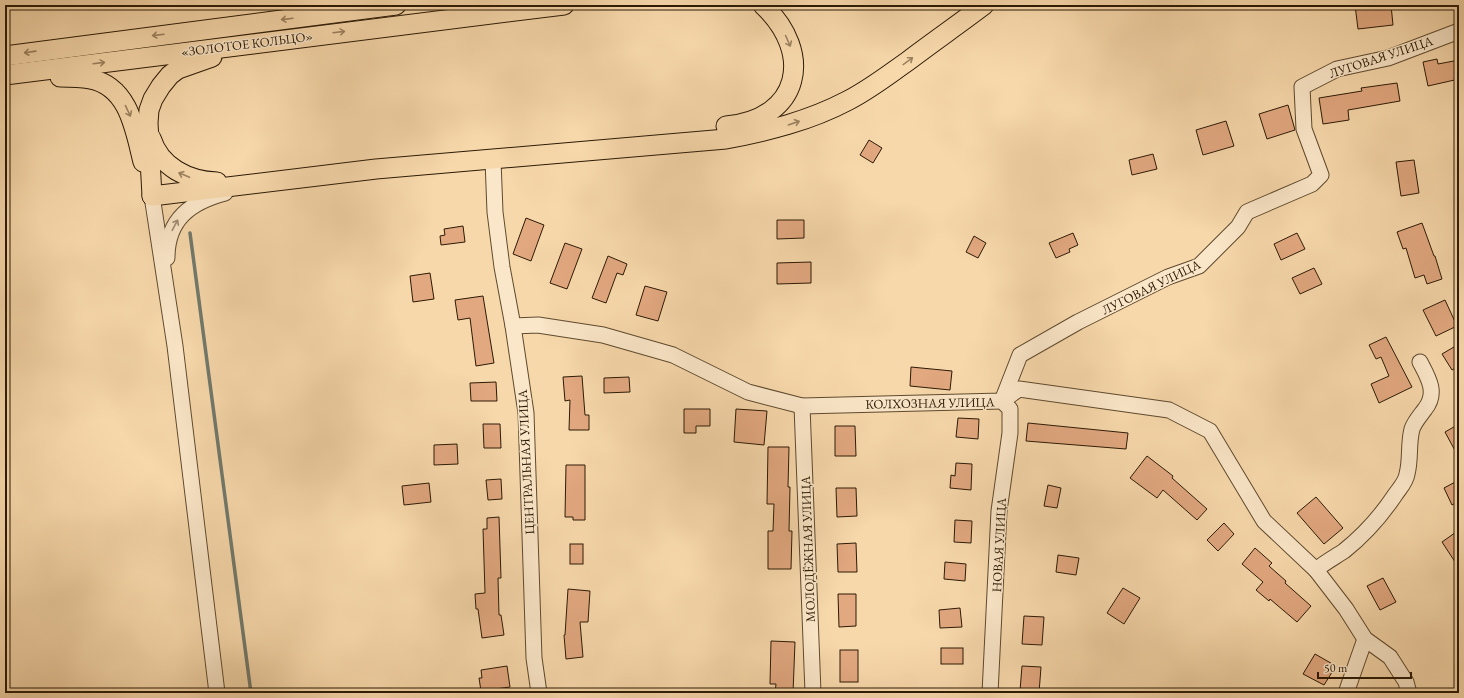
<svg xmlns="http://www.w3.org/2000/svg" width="1464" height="698" viewBox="0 0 1464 698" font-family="'EB Garamond',serif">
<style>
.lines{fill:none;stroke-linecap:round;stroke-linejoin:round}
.stream{stroke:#71796c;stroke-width:3.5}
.building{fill:#e2a880;stroke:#2c1a05}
.minor-casing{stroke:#5f4a2e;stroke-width:17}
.major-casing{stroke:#2c1a05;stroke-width:21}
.minor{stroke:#fae6c8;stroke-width:15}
.major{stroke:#f7d8ab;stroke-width:19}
.oneway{stroke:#9c8260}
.oneway2{stroke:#9d8a70}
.labels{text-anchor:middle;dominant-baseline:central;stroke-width:3;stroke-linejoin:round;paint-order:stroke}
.street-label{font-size:13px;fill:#2c1a05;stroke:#fae6c8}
</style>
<rect width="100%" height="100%" fill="#f7d8ab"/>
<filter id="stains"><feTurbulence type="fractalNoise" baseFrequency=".005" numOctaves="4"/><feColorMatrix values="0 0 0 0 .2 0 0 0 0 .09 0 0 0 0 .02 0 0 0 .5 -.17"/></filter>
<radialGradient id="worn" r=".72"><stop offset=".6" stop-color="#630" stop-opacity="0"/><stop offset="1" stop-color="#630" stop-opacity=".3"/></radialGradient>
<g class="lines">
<path class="stream" d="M190 233 251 693"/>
</g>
<g class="building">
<path d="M1355 5H1391L1393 25 1358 29Z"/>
<path d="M1437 59 1438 64 1459 60V79L1428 86 1423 62Z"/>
<path d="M1397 83 1400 101 1348 110 1349 120 1323 124 1319 98 1362 91 1361 88Z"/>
<path d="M1288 105 1295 130 1267 139 1259 114Z"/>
<path d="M1226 121 1234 146 1203 155 1196 130Z"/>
<path d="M869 140 882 148 873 163 860 155Z"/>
<path d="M1153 154 1157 169 1132 175 1129 160Z"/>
<path d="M1414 160 1419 193 1401 196 1396 162Z"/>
<path d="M526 218 544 225 531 261 513 254Z"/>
<path d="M777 220H804V238L777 239Z"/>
<path d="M1422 223 1434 256H1435L1442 279 1427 284 1424 275 1415 278 1406 248 1403 249 1397 232Z"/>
<path d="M463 226 465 242 441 245 440 236 445 235 444 229Z"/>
<path d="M1073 233 1078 245 1069 249 1070 252 1056 258 1049 243Z"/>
<path d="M1297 233 1305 249 1281 260 1274 244Z"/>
<path d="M974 236 986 243 978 258 966 252Z"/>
<path d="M565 243 582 249 567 289 550 283Z"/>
<path d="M608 256 627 264 623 275 617 273 606 303 592 298Z"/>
<path d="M811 262V283L777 284V263Z"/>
<path d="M1314 268 1322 284 1300 294 1292 278Z"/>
<path d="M430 273 434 299 413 302 410 276Z"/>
<path d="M645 286 667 292 658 321 636 315Z"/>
<path d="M483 296 494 363 476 366 470 318 458 320 455 300Z"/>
<path d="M1445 300 1457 326 1436 336 1423 310Z"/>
<path d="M1386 337 1412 387 1379 403 1371 384 1389 376 1381 357 1376 359 1369 345Z"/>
<path d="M1459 344V366L1452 370 1442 354Z"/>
<path d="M911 367 952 371 950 390 910 386Z"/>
<path d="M582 376 585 415H589V430H569L570 400 565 401 563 377Z"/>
<path d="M629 377 630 392 604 393V378Z"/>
<path d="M496 382 497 401H471L470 383Z"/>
<path d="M684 409H710V426H696V433H684Z"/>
<path d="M736 409 767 411 764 445 734 442Z"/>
<path d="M958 418 979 419 978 439 956 437Z"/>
<path d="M1028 423 1128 433 1126 449 1026 441Z"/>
<path d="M483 424H500L501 448H484Z"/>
<path d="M1459 424V458L1445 432Z"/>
<path d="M835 426H855L856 456H835Z"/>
<path d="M457 444 458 464 434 465V445Z"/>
<path d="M768 447H789L788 487H790L789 531H792L791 569H768V531H773L774 504H767Z"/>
<path d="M1147 456 1173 476 1172 478 1207 509 1197 520 1163 490 1157 498 1130 478Z"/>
<path d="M956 463 972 464 971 490 950 488 951 475 955 476Z"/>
<path d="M566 465H585V520H573V517H565Z"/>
<path d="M501 479 502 499 488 500 486 480Z"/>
<path d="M1459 480V501L1452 505 1444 488Z"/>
<path d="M429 483 431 502 404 505 402 486Z"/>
<path d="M1048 485 1061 488 1057 508 1044 506Z"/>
<path d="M836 488H856L857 516 837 517Z"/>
<path d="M1316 497 1343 528 1324 544 1297 513Z"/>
<path d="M499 517 501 578H498L499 615H501L504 635 482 638 478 609H476L475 594 485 593 483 529H487V518Z"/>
<path d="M955 520 972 521 971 543 954 542Z"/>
<path d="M1224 523 1234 534 1218 551 1207 540Z"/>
<path d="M1459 530V568L1442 542Z"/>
<path d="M856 543 857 572H838L837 544Z"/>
<rect x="570" y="544" width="13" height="20"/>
<path d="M1255 548 1272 563 1269 566 1286 581 1285 583 1311 606 1297 622 1270 599 1269 601 1256 590 1263 582 1242 564Z"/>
<path d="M1058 555 1079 558 1076 575 1056 572Z"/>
<path d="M945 562 966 564 965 581 944 579Z"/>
<path d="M1383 578 1396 602 1380 610 1367 586Z"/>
<path d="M1123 588 1140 598 1124 624 1107 613Z"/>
<path d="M568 589 590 591 588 622H580L583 657 566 659 564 635H565Z"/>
<path d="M838 594H856V626L839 627Z"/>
<path d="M960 608 962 627 940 628 939 610Z"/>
<path d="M1024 616 1044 617 1042 645 1022 644Z"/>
<path d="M771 641 795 642 793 693H775L776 684H770Z"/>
<rect x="941" y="648" width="22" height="16"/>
<rect x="840" y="650" width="18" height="32"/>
<path d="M1315 654 1336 666 1324 685 1303 674Z"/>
<path d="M507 666 510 687 481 691 479 678H482L481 670Z"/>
<path d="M1022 666 1041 667 1039 693 1020 691Z"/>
</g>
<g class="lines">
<g class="minor-casing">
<g id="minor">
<path d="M493 160 495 212 502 267 513 326 526 413 534 658 539 693"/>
<path d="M152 196 175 346 217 693"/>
<path d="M167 258C167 219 191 202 225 193"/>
<path d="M513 326 538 325 603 335 673 355 748 392 802 406 1002 401 1019 389 1169 410 1210 431 1264 521 1316 570 1346 609 1365 639 1390 657 1406 682 1409 693"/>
<path d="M802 406 813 693"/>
<path d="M1316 570C1325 562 1335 557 1344 551 1364 535 1381 516 1395 495 1399 489 1406 482 1407 474 1411 459 1408 444 1412 429 1415 421 1420 416 1425 409 1438 393 1428 377 1420 362"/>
<path d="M990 693 999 511 1010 433V409L1002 401 1020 355 1078 322 1168 277 1199 266 1238 227 1247 212 1312 184 1321 175 1304 129 1302 87 1337 69 1388 58 1459 31"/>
<path d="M1346 693 1365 639"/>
</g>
</g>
<g class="major-casing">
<g id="major">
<path d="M5 56 396 5"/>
<path d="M5 75 564 5"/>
<path d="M60 77C70 77 80 77 90 79 129 86 135 130 143 162"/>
<path d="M726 126C801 119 814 53 763 5"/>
<path d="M151 138C160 167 188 181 217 182"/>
<path d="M152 196 376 169 726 139C768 131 809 121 847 101 869 90 888 75 908 61 933 42 959 24 984 5"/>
<path d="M152 196 148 123 149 110 153 99 161 86 170 75 178 69 212 57"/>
</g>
</g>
<use href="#minor" class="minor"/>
<use href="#major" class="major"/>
</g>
<defs><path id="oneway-shaft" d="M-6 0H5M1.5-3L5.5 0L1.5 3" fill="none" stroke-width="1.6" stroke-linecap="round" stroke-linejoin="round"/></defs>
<g class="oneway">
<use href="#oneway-shaft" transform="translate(287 19) rotate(173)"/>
<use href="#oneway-shaft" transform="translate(339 32) rotate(-7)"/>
<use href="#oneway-shaft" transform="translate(158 35) rotate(173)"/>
<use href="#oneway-shaft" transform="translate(788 41) rotate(66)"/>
<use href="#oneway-shaft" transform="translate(30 52) rotate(172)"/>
<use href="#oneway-shaft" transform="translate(908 61) rotate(-36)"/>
<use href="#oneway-shaft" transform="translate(99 63) rotate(-7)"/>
<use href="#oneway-shaft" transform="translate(128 111) rotate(65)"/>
<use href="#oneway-shaft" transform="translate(794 123) rotate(-19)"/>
<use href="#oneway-shaft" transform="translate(184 175) rotate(-157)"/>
</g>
<use class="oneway2" href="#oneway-shaft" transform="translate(175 225) rotate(-62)"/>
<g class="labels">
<g class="street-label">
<text transform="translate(247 44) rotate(-7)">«ЗОЛОТОЕ КОЛЬЦО»</text>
<text transform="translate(1381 57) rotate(-18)">ЛУГОВАЯ УЛИЦА</text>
<text transform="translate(1151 287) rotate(-26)">ЛУГОВАЯ УЛИЦА</text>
<text transform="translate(930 403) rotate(-1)">КОЛХОЗНАЯ УЛИЦА</text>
<text transform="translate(526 462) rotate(-93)">ЦЕНТРАЛЬНАЯ УЛИЦА</text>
<text transform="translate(999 545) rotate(-87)">НОВАЯ УЛИЦА</text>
<text transform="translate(808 549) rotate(-92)">МОЛОДЁЖНАЯ УЛИЦА</text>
</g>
</g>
<rect width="1464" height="698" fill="none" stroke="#f7d8ab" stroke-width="20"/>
<rect x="6" y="6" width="1452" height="686" fill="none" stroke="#2c1a05" stroke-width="2"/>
<rect x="10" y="10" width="1444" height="678" fill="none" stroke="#2c1a05"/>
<path d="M1318 672v6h93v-6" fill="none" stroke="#2c1a05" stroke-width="2"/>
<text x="1324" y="672" font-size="12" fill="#2c1a05" stroke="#fae6c8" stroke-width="3" paint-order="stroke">50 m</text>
<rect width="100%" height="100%" filter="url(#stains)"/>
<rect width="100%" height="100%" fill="url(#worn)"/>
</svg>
